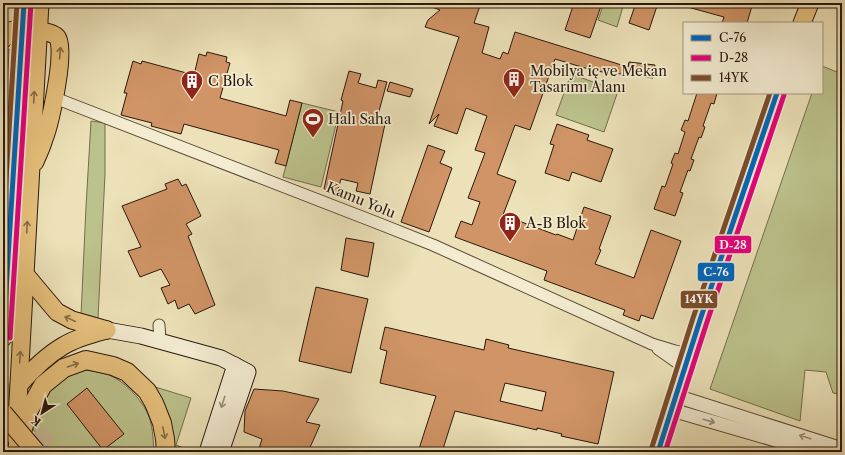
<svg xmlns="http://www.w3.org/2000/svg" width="845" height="455" viewBox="0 0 845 455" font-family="'Libre Caslon Text',serif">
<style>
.green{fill:#bcc28c;stroke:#736d4c}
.building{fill:#d09466;stroke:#2a180c;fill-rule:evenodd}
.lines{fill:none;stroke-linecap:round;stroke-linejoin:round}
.trunk-tunnel{stroke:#c5b996;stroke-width:18;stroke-dasharray:18 9;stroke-linecap:butt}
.minor-casing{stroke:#5a4a37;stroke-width:13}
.tertiary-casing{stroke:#5a4a37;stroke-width:15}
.secondary-casing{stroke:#2a180c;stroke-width:17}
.primary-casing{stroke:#2a180c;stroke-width:19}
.trunk-casing{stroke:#2a180c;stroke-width:20}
.minor{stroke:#f3ecd1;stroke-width:11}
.tertiary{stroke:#f3ecd1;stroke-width:13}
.secondary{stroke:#f3ecd1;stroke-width:15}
.primary{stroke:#e6c07c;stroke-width:17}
.trunk{stroke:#e6c07c;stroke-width:18}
.trunk-bridge-casing{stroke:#2a180c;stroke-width:20;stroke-linecap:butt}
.trunk-bridge{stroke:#e6c07c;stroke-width:18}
.bus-1-casing{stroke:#f3ecd1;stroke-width:8}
.bus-2-casing{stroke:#f3ecd1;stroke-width:8}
.bus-3-casing{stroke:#f3ecd1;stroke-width:8}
.bus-1{stroke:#0065bd;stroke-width:5}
.bus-2{stroke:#e5007d;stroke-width:5}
.bus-3{stroke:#7a4b2a;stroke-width:5}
.oneway{stroke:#886c44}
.oneway2{stroke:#998d78}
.labels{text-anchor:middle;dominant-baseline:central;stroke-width:3.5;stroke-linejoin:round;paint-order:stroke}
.poi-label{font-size:14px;fill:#2a180c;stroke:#f3ecd1;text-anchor:start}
.street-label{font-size:14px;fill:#2a180c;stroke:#f3ecd1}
.line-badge{stroke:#f3ecd1;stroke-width:1.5}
.badge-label{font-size:11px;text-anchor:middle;font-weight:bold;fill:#fff}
</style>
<rect width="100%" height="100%" fill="#ece1b8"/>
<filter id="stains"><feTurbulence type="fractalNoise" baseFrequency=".005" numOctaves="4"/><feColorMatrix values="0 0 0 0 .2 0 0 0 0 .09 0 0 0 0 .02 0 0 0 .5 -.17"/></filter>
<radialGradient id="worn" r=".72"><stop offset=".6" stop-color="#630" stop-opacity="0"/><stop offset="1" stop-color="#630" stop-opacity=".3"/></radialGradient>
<g class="green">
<path d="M604 3H624L617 27 598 20Z"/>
<path d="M9 49 3 168V52L5 50Z"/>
<path d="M822 66 842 74V394L833 393 826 372 805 370 800 421 710 389 812 93H822Z"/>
<path d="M571 74 618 91 604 132 556 115Z"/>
<path d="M302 103 339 112 321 187 283 177Z"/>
<path d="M91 121 105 123V174L98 319 81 316 86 207Z"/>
<path d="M84 370C93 371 101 372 109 375 124 381 139 397 147 412 153 424 153 439 154 452H51L32 428 33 418 48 390 72 374Z"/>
<path d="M152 386 191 398 176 445 189 450 188 452H170Z"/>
</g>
<g class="building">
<path d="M424 3H481L474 23 489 27 482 53 500 59 503 52 508 54 515 32 628 67 629 62 655 65 653 78 595 71 555 59 530 130 515 125 497 174 516 181 503 215 556 235 557 234 573 240 584 207 611 216 599 249 601 250 595 264 634 278 651 230 681 241 653 319 641 315 639 321 623 315 625 310 544 280 547 271 455 237 461 221 472 225 480 202 468 198 485 153 475 150 487 116 466 108 457 134 434 126 439 114 429 124 459 37 425 27 428 20 440 10 424 4Z"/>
<path d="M574 3H602L590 38 565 30Z"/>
<path d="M636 3H658L649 30 629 23Z"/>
<path d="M684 3H741L752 6 747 23H722L724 17 684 6Z"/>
<path d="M207 52 227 57 226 62 230 63 220 98 286 116 290 100 302 103 286 166 275 163 279 150 184 124 181 134 151 126 152 123 121 115 127 93H124L133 61 141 64 142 61 194 75 199 54 206 56Z"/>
<path d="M349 71 361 74 358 83 376 88 378 80 387 82 376 122 385 124 370 194 356 191 358 183 341 179 337 193 324 189 343 101 341 100Z"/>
<path d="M390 82 413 89 410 97 387 91Z"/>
<path d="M697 93H717L714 104 711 103 703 126 705 127 701 138 699 137 691 159 694 160 690 171 688 170 680 192 683 193 675 216 654 209 662 186 665 187 673 164 671 163 675 153 678 154 685 132 681 130 685 120 688 121Z"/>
<path d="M557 124 589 135 587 140 613 149 601 182 572 172 569 181 545 173 554 145 550 144Z"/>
<path d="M428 145 445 151 440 163 452 168 429 232 401 222Z"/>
<path d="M178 179 182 186 186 184 201 216 186 224 192 234 188 236 215 305 195 314 189 304 178 309 175 300 168 304 161 288 170 285 161 269 140 277 128 251 141 247 122 206 167 189 165 184Z"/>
<path d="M346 238 374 243 368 277 341 270Z"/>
<path d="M316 287 368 299 351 373 299 361Z"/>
<path d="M385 327 484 350 486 339 509 345 508 348 614 372 598 444 561 436 562 434 537 428V430L455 411 442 452H418L436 396 380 383 387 351 380 349ZM505 383 546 392 542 411 500 401Z"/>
<path d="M87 388 124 434 103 450 67 404Z"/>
<path d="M254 389 283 391 319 399 306 422 320 425 308 452H258L262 439 244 432 245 411Z"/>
</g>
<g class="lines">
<path class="trunk-tunnel" d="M3 389 55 452"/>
<g class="minor-casing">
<g id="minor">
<path d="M55 98 380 224 433 245 652 344 675 351 689 354"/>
<path d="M159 325 160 340"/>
<path d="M658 349 685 368"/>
</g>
</g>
<g class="tertiary-casing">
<g id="tertiary">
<path d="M676 396 842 449"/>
<path d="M672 410 779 441 811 452"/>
</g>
</g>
<g class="secondary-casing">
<g id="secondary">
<path d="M107 330 141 336 203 353 221 358 248 372 221 452"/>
<path d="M207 452 235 365"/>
</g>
</g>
<g class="primary-casing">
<g id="primary">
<path d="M802 23 810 3"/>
<path d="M28 29C36 31 51 31 57 37 67 48 50 124 44 139 42 147 38 154 35 162"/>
<path d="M25 274 57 312 72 320 107 330"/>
<path d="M3 338 24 3"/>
<path d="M19 385C32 370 46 356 63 346 76 338 92 334 107 330"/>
<path d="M16 438 40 3"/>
<path d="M658 452 700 320 777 93"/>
</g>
</g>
<g class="trunk-casing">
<g id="trunk">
<path d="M3 39 8 32 22 28"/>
<path d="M3 205 10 240"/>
<path d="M16 452 28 412 43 385 64 368 86 360 113 366 127 372 147 391 154 403 162 423 165 439 166 452"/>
</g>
</g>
<use href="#minor" class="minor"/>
<use href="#tertiary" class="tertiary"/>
<use href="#secondary" class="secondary"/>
<use href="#primary" class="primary"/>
<use href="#trunk" class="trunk"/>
<g class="trunk-bridge-casing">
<path id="trunk-bridge" d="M3 413 36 452"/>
</g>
<use href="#trunk-bridge" class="trunk-bridge"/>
<g class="bus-1-casing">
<g id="bus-1">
<path d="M3 338 24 3"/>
<path d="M658 452 700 320 777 93"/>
</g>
</g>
<g class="bus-2-casing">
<g id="bus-2">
<path d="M10 338 31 3"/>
<path d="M665 452 707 322 784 95"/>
</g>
</g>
<g class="bus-3-casing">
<g id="bus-3">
<path d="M3 226 17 3"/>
<path d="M651 450 693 318 770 93"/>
</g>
</g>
<use href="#bus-1" class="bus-1"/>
<use href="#bus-2" class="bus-2"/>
<use href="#bus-3" class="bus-3"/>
</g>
<defs><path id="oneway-shaft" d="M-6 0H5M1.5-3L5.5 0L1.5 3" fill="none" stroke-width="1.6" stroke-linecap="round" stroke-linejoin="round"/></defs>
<g class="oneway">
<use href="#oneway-shaft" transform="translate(60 53) rotate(-86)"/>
<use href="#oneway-shaft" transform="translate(34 97) rotate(-87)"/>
<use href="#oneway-shaft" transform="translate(27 227) rotate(-87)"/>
<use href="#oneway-shaft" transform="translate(70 319) rotate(-155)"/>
<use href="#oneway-shaft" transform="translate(20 357) rotate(-87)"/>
<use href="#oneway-shaft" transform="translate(73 365) rotate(-19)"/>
<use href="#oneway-shaft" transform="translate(164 433) rotate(79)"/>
</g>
<g class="oneway2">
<use href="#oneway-shaft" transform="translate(223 402) rotate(108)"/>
<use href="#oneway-shaft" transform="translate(709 421) rotate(16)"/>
<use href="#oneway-shaft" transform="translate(805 437) rotate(-162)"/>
</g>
<defs>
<g id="building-pin" transform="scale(1.15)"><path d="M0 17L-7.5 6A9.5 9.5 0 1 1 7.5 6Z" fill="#8f2418" stroke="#f3ecd1"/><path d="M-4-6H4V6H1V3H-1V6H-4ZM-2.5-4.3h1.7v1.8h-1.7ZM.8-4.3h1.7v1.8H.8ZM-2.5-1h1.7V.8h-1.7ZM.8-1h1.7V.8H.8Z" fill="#fff"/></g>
<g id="stadium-pin" transform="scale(1.15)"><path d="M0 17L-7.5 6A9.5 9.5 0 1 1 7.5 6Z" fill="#8f2418" stroke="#f3ecd1"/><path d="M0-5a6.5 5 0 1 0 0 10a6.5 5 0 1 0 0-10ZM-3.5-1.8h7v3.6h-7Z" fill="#fff"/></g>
</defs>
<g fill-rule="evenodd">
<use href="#building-pin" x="514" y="79"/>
<use href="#building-pin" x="192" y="81"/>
<use href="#stadium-pin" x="313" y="119"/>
<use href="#building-pin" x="510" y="223"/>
</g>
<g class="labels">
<g class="poi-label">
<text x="530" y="71">Mobilya iç ve Mekan<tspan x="530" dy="16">Tasarımı Alanı</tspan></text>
<text x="208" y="81">C Blok</text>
<text x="328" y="119">Halı Saha</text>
<text x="526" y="223">A-B Blok</text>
</g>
<g class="street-label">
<text transform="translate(361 200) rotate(22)">Kamu Yolu</text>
</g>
</g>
<g class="line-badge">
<rect x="714" y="235" width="38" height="19" rx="4" fill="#e5007d"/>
<rect x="697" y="262" width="38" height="20" rx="4" fill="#0065bd"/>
<rect x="680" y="290" width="38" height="19" rx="4" fill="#7a4b2a"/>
</g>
<g class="badge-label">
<text x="733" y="249">D-28</text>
<text x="716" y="276">C-76</text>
<text x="699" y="303">14YK</text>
</g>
<rect width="845" height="455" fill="none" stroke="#ece1b8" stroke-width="16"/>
<rect x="4" y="4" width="837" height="447" fill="none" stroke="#2a180c" stroke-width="2"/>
<rect x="8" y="8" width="829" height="439" fill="none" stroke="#2a180c"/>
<rect x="683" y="22" width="140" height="72" fill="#f3ecd1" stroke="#a39782"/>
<rect x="691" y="35" width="20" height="6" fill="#0065bd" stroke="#a39782"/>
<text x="719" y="42" font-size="12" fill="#2a180c">C-76</text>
<rect x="691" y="55" width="20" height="6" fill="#e5007d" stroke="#a39782"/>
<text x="719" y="62" font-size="12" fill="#2a180c">D-28</text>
<rect x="691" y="75" width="20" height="6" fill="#7a4b2a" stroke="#a39782"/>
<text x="719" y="82" font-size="12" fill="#2a180c">14YK</text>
<g transform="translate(42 413) rotate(216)" stroke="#f3ecd1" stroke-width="3" paint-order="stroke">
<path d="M0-3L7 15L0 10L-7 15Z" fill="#2a180c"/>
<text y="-6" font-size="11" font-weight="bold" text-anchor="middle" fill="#2a180c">K</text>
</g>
<rect width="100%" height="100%" filter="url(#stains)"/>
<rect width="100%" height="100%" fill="url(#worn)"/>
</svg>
